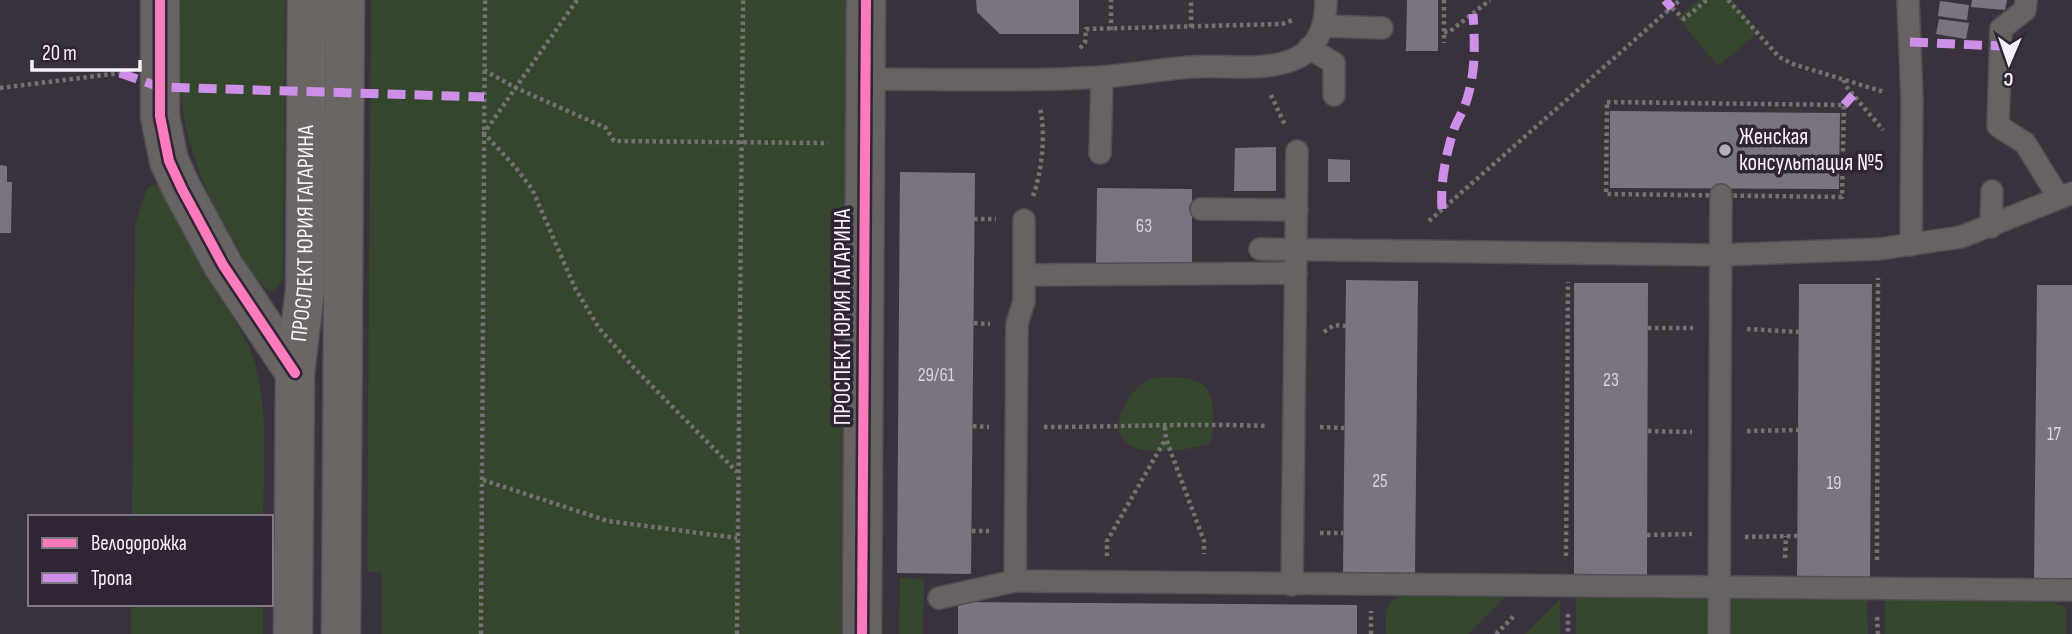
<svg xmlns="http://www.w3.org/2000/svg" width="2072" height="634" viewBox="0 0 2072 634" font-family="'Sofia Sans Condensed',sans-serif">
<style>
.green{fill:#34462b}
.building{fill:#79747d}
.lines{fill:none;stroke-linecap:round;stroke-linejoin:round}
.service-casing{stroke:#534e56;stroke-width:24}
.minor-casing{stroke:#534e56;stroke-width:41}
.secondary-casing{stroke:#534e56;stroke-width:41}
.path{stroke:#747172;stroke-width:4.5;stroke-dasharray:3.5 3.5;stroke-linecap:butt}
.service{stroke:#676363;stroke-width:21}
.minor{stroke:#676363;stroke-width:38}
.secondary{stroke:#696664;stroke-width:38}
.quiet{stroke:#ce8fe9;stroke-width:9;stroke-dasharray:18 9;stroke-linecap:butt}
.cycleway-casing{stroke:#302535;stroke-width:15}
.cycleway{stroke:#fd7abc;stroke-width:10}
.poi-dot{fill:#b5aeb8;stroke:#302535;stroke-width:2.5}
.labels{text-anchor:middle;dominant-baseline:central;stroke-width:7;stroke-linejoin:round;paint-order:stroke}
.number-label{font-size:19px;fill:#d8d2dc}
.poi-label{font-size:23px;fill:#f8f1fb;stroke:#302535;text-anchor:start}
.street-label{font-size:23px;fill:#f8f1fb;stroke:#302535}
</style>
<rect width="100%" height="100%" fill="#39323c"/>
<g class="green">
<path d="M181 0H285L283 279 278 287 271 291C255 283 245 261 236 245 206 196 184 144 180 86 178 57 180 28 181 0Z"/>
<path d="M371 0H849L841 634H382V573L367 571Z"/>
<path d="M1699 0H1732L1759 32 1718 66 1678 18Z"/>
<path d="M152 185H158L249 346C270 400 264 460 263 517H132L135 226 146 190Z"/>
<path d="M1167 377C1199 377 1214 384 1213 417 1213 428 1214 435 1209 444 1191 449 1150 456 1133 447 1104 432 1125 395 1146 381 1151 378 1161 378 1167 377Z"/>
<path d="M900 578 924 579 923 634H899Z"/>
<path d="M1576 594 1707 595V634H1576Z"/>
<path d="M1732 595 1867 597 1868 634H1731Z"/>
<path d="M1401 596 1505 597 1468 634H1386C1386 618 1382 601 1401 596Z"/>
<path d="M1885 597 2041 599 2066 607V634H1885Z"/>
<path d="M1560 599V634H1525Z"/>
<rect x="131" y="604" width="132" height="30"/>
</g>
<g class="building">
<path d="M976 0H1079V34H1000L977 12Z"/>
<path d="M1407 0H1438V51H1406Z"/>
<path d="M1972 0H2007L2005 10 1971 7Z"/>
<path d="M1940 1 1969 5 1967 20 1938 16Z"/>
<path d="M1939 19 1969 23 1966 39 1936 34Z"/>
<path d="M1610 111 1840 113 1839 189 1610 188Z"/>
<path d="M1276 147V191H1234L1235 148Z"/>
<path d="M1328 159 1350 160V182H1328Z"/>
<path d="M0 165 7 166V182H12L11 233H0Z"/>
<path d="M900 172 975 173 971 574 897 573Z"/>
<path d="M1097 188 1192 189V265L1096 264Z"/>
<path d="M1346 280 1418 281 1415 576 1343 575Z"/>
<path d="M1574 283H1648L1647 579H1574Z"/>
<path d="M1799 284H1872L1870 580 1797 579Z"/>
<path d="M2037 285H2072V583L2034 582Z"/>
<path d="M958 602 1357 605V634H958Z"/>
</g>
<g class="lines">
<g class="service-casing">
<g id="service">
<path d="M1908 0 1912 99 1911 245"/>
<path d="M2026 0 2025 10 2001 29 1998 126 2025 143 2059 198"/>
<path d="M1324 26 1382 28"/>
<path d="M1309 48 1334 63V95"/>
<path d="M866 79C944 79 1022 82 1101 77 1131 75 1161 69 1191 67 1224 64 1265 73 1297 58 1319 47 1326 23 1326 0"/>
<path d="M1100 153 1102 77"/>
<path d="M1201 209 1297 210"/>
<path d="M1991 227 1992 191"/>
<path d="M1260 249 1720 255 1879 249 1961 237 2072 193"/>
<path d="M1024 275 1296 273"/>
<path d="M1015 581 1017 324 1024 301V220"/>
<path d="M1292 585 1297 151"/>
<path d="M939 598 1015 581 2072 590"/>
<path d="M1719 634 1721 195"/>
</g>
</g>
<g class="minor-casing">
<g id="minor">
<path d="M160 0V116L169 161 182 189 223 265 295 373"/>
<path d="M862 634 866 0"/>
</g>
</g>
<g class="secondary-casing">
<g id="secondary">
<path id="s1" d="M293 634 295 373 305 290 307 0"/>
<path d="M341 634 345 0"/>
</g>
</g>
<g class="path">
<path d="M577 0 484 133 516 168 532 189 575 288 599 328 634 368 737 472"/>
<path d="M1444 0V43"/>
<path d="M1728 0 1779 57 1793 64 1884 92"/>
<path d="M1672 8 1684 19 1707 0"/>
<path d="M1191 27V0"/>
<path d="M1111 30V0"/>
<path d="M1444 32H1449L1490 0"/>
<path d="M1080 48 1085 43 1086 29 1282 24 1293 20"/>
<path d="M484 70 514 87 606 128 614 141 828 143"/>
<path d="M1844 80 1845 85 1883 130"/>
<path d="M0 88 120 73"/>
<path d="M1271 95 1285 125"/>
<path d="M1607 102 1844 105 1842 197 1606 194Z"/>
<path d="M1033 196C1042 172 1046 133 1040 108"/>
<path d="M974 219H996"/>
<path d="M1429 221 1680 0"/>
<path d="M974 323 990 324"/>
<path d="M1648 328H1693"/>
<path d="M1747 329 1799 332"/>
<path d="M1324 332 1334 325 1346 326"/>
<path d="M973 426 989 427"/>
<path d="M1044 427C1118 427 1192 423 1266 426"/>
<path d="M1165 427 1166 439 1204 541V554"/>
<path d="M1320 427 1344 428"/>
<path d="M1648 431 1692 432"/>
<path d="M1747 431 1798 430"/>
<path d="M483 480 608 521 737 538"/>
<path d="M972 531H989"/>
<path d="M1320 533H1343"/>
<path d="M1647 535 1692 534"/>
<path d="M1745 537 1798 536"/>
<path d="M1107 556V541L1165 440"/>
<path d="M1566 556 1568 282"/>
<path d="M1785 558 1786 536"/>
<path d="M1877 560 1878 278"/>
<path d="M1568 614V634"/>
<path d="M1877 617 1878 634"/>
<path d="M481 634 485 0"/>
<path d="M737 634 743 0"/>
<path d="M1371 634V611"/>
<path d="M1496 634 1515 615"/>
</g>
<use href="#service" class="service"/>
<use href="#minor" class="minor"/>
<use href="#secondary" class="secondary"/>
<g class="quiet">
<path d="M1665 0 1672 8"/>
<path d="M1910 42 2001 46"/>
<path d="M120 73 160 87 484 97"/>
<path d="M1844 105 1853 95"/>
<path d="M1442 209C1440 183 1446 154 1454 129 1457 121 1462 113 1465 105 1476 75 1475 45 1473 14"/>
</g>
<g class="cycleway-casing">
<g id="cycleway">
<path d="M160 0V116L169 161 182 189 223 265 295 373"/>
<path d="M862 634 866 0"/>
</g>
</g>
<use href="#cycleway" class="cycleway"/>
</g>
<circle class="poi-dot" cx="1725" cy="150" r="7"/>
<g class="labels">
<g class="number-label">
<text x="1144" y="226">63</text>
<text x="936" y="375">29/61</text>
<text x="1611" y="380">23</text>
<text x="2054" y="434">17</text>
<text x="1380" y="481">25</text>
<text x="1834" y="483">19</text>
</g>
<g class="poi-label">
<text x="1739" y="137">Женская<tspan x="1739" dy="26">консультация №5</tspan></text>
</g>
<g class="street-label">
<text stroke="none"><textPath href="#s1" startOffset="401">ПРОСПЕКТ ЮРИЯ ГАГАРИНА</textPath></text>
<text transform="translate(843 317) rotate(-90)">ПРОСПЕКТ ЮРИЯ ГАГАРИНА</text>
</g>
</g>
<rect x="28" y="515" width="245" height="91" fill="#302535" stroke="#807784" stroke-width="2"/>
<rect x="42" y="538" width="35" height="10" fill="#fd7abc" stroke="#807784" stroke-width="2"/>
<text x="91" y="550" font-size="21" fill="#f8f1fb">Велодорожка</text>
<rect x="42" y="573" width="35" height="10" fill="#ce8fe9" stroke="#807784" stroke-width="2"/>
<text x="91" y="585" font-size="21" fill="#f8f1fb">Тропа</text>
<g transform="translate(2009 63) rotate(182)" stroke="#302535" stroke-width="5" paint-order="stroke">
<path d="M0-5L12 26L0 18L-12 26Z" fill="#f8f1fb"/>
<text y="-10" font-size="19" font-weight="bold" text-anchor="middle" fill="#f8f1fb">С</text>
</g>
<path d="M32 60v10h108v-10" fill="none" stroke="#f8f1fb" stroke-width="3.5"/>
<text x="42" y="60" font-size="21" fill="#f8f1fb" stroke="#302535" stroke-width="5" paint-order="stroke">20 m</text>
</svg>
